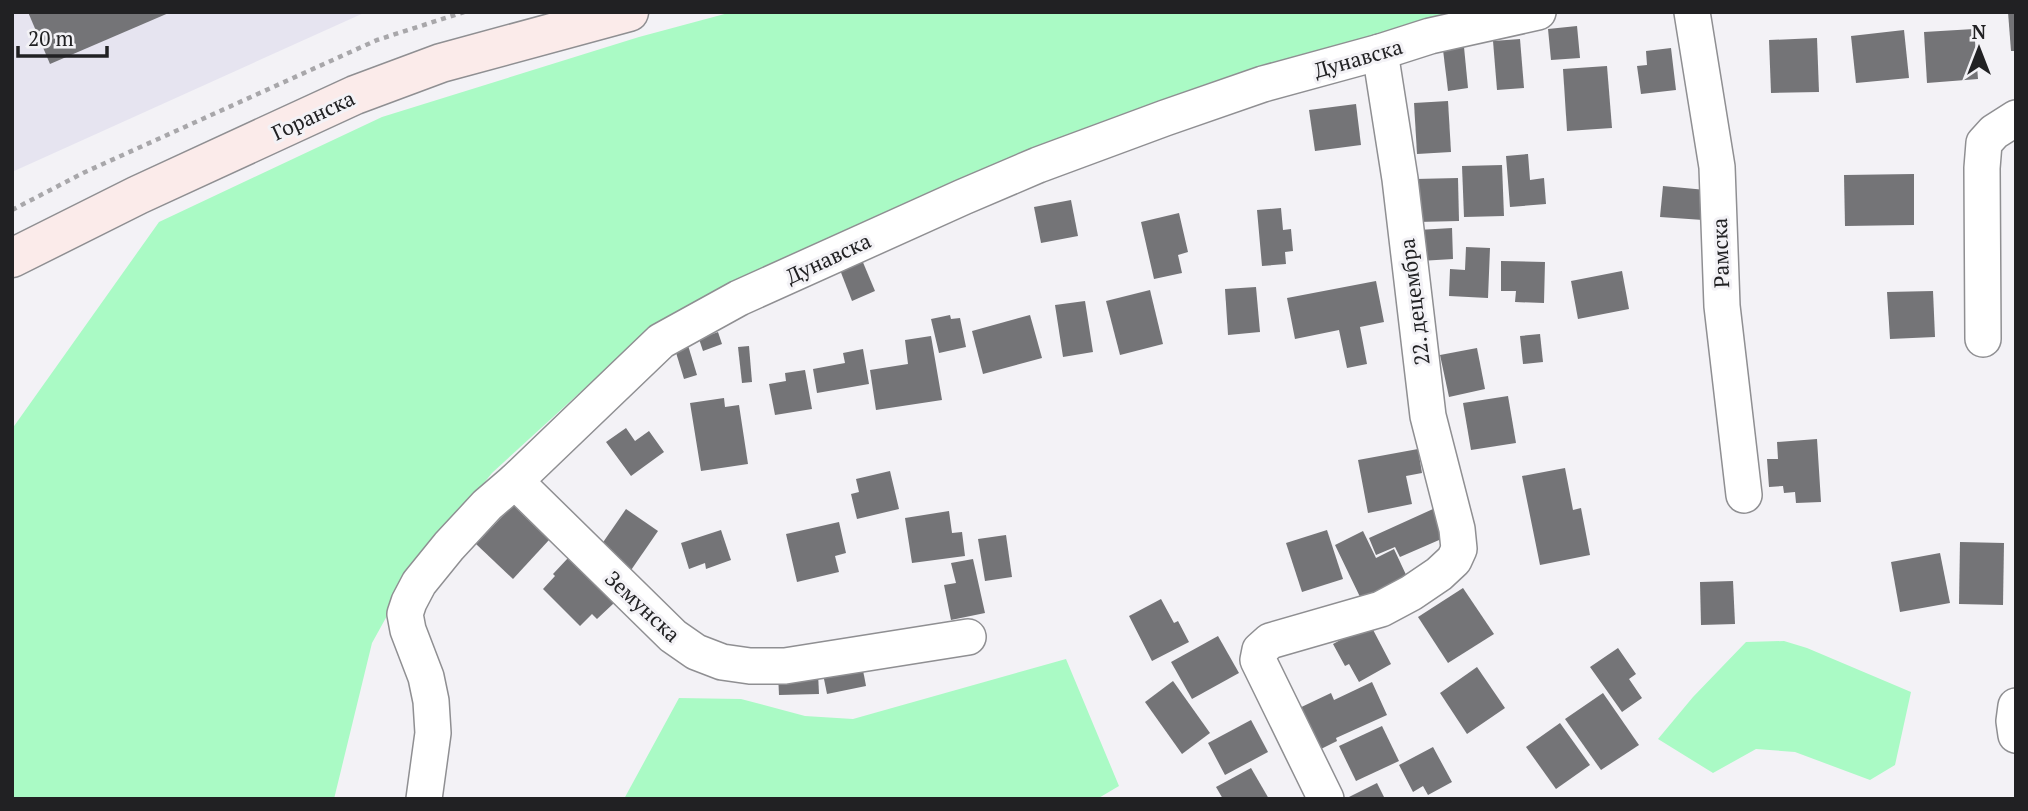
<svg xmlns="http://www.w3.org/2000/svg" width="2028" height="811" viewBox="0 0 2028 811" font-family="'PT Serif',serif">
<style>
.built{fill:#e6e4f0}
.green{fill:#aafac5}
.building{fill:#747477}
.lines{fill:none;stroke-linecap:round;stroke-linejoin:round}
.minor-casing{stroke:#8f8f92;stroke-width:38}
.secondary-casing{stroke:#8f8f92;stroke-width:41}
.path{stroke:#a8a7aa;stroke-width:4.5;stroke-dasharray:5 5;stroke-linecap:butt}
.minor{stroke:#fff;stroke-width:35}
.secondary{stroke:#fbebea;stroke-width:38}
.labels{text-anchor:middle;dominant-baseline:central;stroke-width:6;stroke-linejoin:round;paint-order:stroke}
.street-label{font-size:21px;fill:#212123;stroke:#f3f2f6}
</style>
<rect width="100%" height="100%" fill="#f3f2f6"/>
<path class="built" d="M12 12H366L12 172Z"/>
<g class="green">
<path d="M732 12H1484L759 273 657 322 492 473 409 576 372 643 334 799H12V429L159 222 382 117 639 37Z"/>
<path d="M1784 641 1807 648 1911 692 1895 765 1870 780 1795 752 1756 749 1713 773 1658 739 1693 697 1746 642Z"/>
<path d="M1066 659 1119 786 1097 799H624L679 698 741 699 805 716 853 719Z"/>
</g>
<g class="building">
<path d="M28 12H171L50 64Z"/>
<path d="M2008 12H2016V51H2011Z"/>
<path d="M1577 26 1580 58 1551 60 1548 29Z"/>
<path d="M1974 29 1978 79 1927 83 1924 32Z"/>
<path d="M1904 30 1909 78 1856 83 1851 36Z"/>
<path d="M1817 38 1819 92 1771 93 1769 40Z"/>
<path d="M1520 39 1524 88 1497 90 1493 41Z"/>
<path d="M1464 47 1468 88 1448 91 1443 50Z"/>
<path d="M1671 48 1676 90 1641 94 1637 66 1647 65 1646 51Z"/>
<path d="M1607 66 1612 128 1567 131 1563 69Z"/>
<path d="M1448 101 1451 152 1417 154 1414 103Z"/>
<path d="M1356 104 1361 145 1315 151 1309 110Z"/>
<path d="M1528 154 1530 180 1544 178 1546 204 1510 207 1506 156Z"/>
<path d="M1502 165 1504 216 1464 217 1462 166Z"/>
<path d="M1914 174V225L1845 226 1844 175Z"/>
<path d="M1458 178 1459 221 1417 222 1415 179Z"/>
<path d="M1663 186 1706 190 1703 220 1660 217Z"/>
<path d="M1071 200 1078 236 1041 243 1034 207Z"/>
<path d="M1281 208 1283 230 1291 229 1293 251 1285 252 1286 264 1262 266 1257 210Z"/>
<path d="M1179 213 1188 252 1178 255 1182 273 1154 279 1141 222Z"/>
<path d="M1452 228 1453 259 1420 261 1418 230Z"/>
<path d="M1466 247 1490 248 1488 298 1449 296 1450 269 1465 270Z"/>
<path d="M862 260 875 291 852 301 840 270Z"/>
<path d="M1501 261 1545 262 1544 303 1515 302 1516 291H1501Z"/>
<path d="M1622 271 1629 309 1578 319 1571 281Z"/>
<path d="M1376 281 1384 322 1360 327 1367 364 1347 368 1339 330 1295 339 1287 298Z"/>
<path d="M1256 287 1260 332 1228 335 1225 289Z"/>
<path d="M1150 290 1163 344 1120 355 1106 301Z"/>
<path d="M1933 291 1935 337 1890 339 1887 292Z"/>
<path d="M1085 301 1093 352 1063 357 1055 305Z"/>
<path d="M950 315 951 319 960 318 966 347 939 353 931 319Z"/>
<path d="M1030 315 1042 358 983 374 972 331Z"/>
<path d="M718 332 722 344 703 351 699 339Z"/>
<path d="M1540 334 1543 362 1523 364 1520 336Z"/>
<path d="M931 336 942 400 876 410 870 370 908 364 905 340Z"/>
<path d="M687 342 697 375 684 379 674 346Z"/>
<path d="M749 346 752 382 742 383 738 347Z"/>
<path d="M1477 348 1485 389 1449 397 1440 355Z"/>
<path d="M863 349 869 384 817 393 813 369 845 363 843 353Z"/>
<path d="M805 370 812 409 775 415 769 384 786 381 785 373Z"/>
<path d="M1508 396 1516 443 1471 450 1463 403Z"/>
<path d="M724 398 725 407 739 405 748 464 701 471 690 403Z"/>
<path d="M626 428 635 441 649 431 664 452 631 476 606 442Z"/>
<path d="M1817 439 1821 502 1796 503 1795 492 1784 493 1783 486 1769 487 1767 459H1778L1777 442Z"/>
<path d="M1418 449 1422 473 1406 476 1412 504 1368 513 1358 460Z"/>
<path d="M1565 468 1573 510 1581 508 1590 555 1540 565 1522 476Z"/>
<path d="M890 471 899 509 857 519 851 494 859 492 856 479Z"/>
<path d="M513 505 549 540 513 579 476 544Z"/>
<path d="M626 509 658 531 627 576 595 554Z"/>
<path d="M1433 509 1446 537 1400 557 1395 547 1376 555 1369 538Z"/>
<path d="M949 511 952 533 962 532 965 556 912 563 905 518Z"/>
<path d="M839 522 846 553 835 556 839 572 797 582 786 534Z"/>
<path d="M721 530 731 560 706 569 705 563 689 569 681 543Z"/>
<path d="M1327 530 1343 579 1302 592 1286 543Z"/>
<path d="M1363 531 1376 558 1394 549 1408 579 1362 601 1335 545Z"/>
<path d="M1006 535 1012 577 985 581 978 539Z"/>
<path d="M1960 542 2004 543 2003 605 1959 604Z"/>
<path d="M1940 553 1950 603 1900 612 1891 562Z"/>
<path d="M568 558 614 603 597 619 592 614 580 626 543 589 555 576 553 574Z"/>
<path d="M973 559 985 613 951 620 944 585 956 583 951 563Z"/>
<path d="M1733 581 1735 624 1701 625 1700 582Z"/>
<path d="M1463 588 1494 634 1448 663 1418 617Z"/>
<path d="M1161 599 1174 623 1178 621 1189 642 1152 661 1129 616Z"/>
<path d="M1370 624 1391 664 1359 682 1349 664 1345 666 1333 644Z"/>
<path d="M1218 636 1239 673 1192 699 1171 662Z"/>
<path d="M1618 648 1636 674 1629 679 1642 698 1622 712 1590 667Z"/>
<path d="M862 665 866 686 827 694 823 674Z"/>
<path d="M1477 667 1505 708 1467 734 1440 693Z"/>
<path d="M818 673 819 694 779 695 778 674Z"/>
<path d="M1173 681 1210 733 1182 754 1145 702Z"/>
<path d="M1372 682 1387 715 1336 738 1337 741 1313 753 1293 711 1331 693 1334 700Z"/>
<path d="M1603 693 1639 745 1601 770 1565 719Z"/>
<path d="M1251 720 1268 752 1225 775 1208 743Z"/>
<path d="M1560 723 1590 765 1556 789 1526 747Z"/>
<path d="M1382 726 1399 761 1356 781 1339 746Z"/>
<path d="M1433 747 1452 782 1428 795 1423 786 1413 792 1399 765Z"/>
<path d="M1251 768 1269 799H1223L1216 787Z"/>
<path d="M1377 783 1385 799H1345Z"/>
</g>
<g class="lines">
<g class="minor-casing">
<g id="minor">
<path d="M1692 12 1717 167 1722 306 1744 495"/>
<path d="M1983 339 1982 168 1984 143 1994 132 2016 118"/>
<path d="M515 481 673 636 696 652 722 662 750 666H785L968 637"/>
<path d="M2016 706 2014 721 2016 735"/>
<path d="M424 799 433 733 431 701 426 677 408 630 405 614 409 602 419 583 449 546 487 505 515 481 661 341 739 298 963 197 1038 165 1165 118 1263 84 1380 52 1430 36 1538 12"/>
<path d="M1326 799 1258 660 1260 650 1270 641 1381 609 1411 593 1439 574 1454 560 1459 549 1457 529 1428 416 1400 179 1380 52"/>
</g>
</g>
<g class="secondary-casing">
<path id="secondary" d="M12 258 138 195 355 95 441 63 629 12"/>
</g>
<path class="path" d="M12 210 83 173 377 40 464 12"/>
<use href="#minor" class="minor"/>
<use href="#secondary" class="secondary"/>
</g>
<g class="labels">
<g class="street-label">
<text transform="translate(1358 58) rotate(-16)">Дунавска</text>
<text transform="translate(313 115) rotate(-25)">Горанска</text>
<text transform="translate(1720 253) rotate(-92)">Рамска</text>
<text transform="translate(828 258) rotate(-25)">Дунавска</text>
<text transform="translate(1414 302) rotate(-97)">22. децембра</text>
<text transform="translate(643 606) rotate(43)">Земунска</text>
</g>
</g>
<rect width="2028" height="811" fill="none" stroke="#212123" stroke-width="28"/>
<g transform="translate(1979 49)" stroke="#f3f2f6" stroke-width="5" paint-order="stroke">
<path d="M0-5L12 26L0 18L-12 26Z" fill="#212123"/>
<text y="-10" font-size="19" font-weight="bold" text-anchor="middle" fill="#212123">N</text>
</g>
<path d="M18 46v10h89v-10" fill="none" stroke="#212123" stroke-width="3.5"/>
<text x="28" y="46" font-size="21" fill="#212123" stroke="#f3f2f6" stroke-width="5" paint-order="stroke">20 m</text>
</svg>
